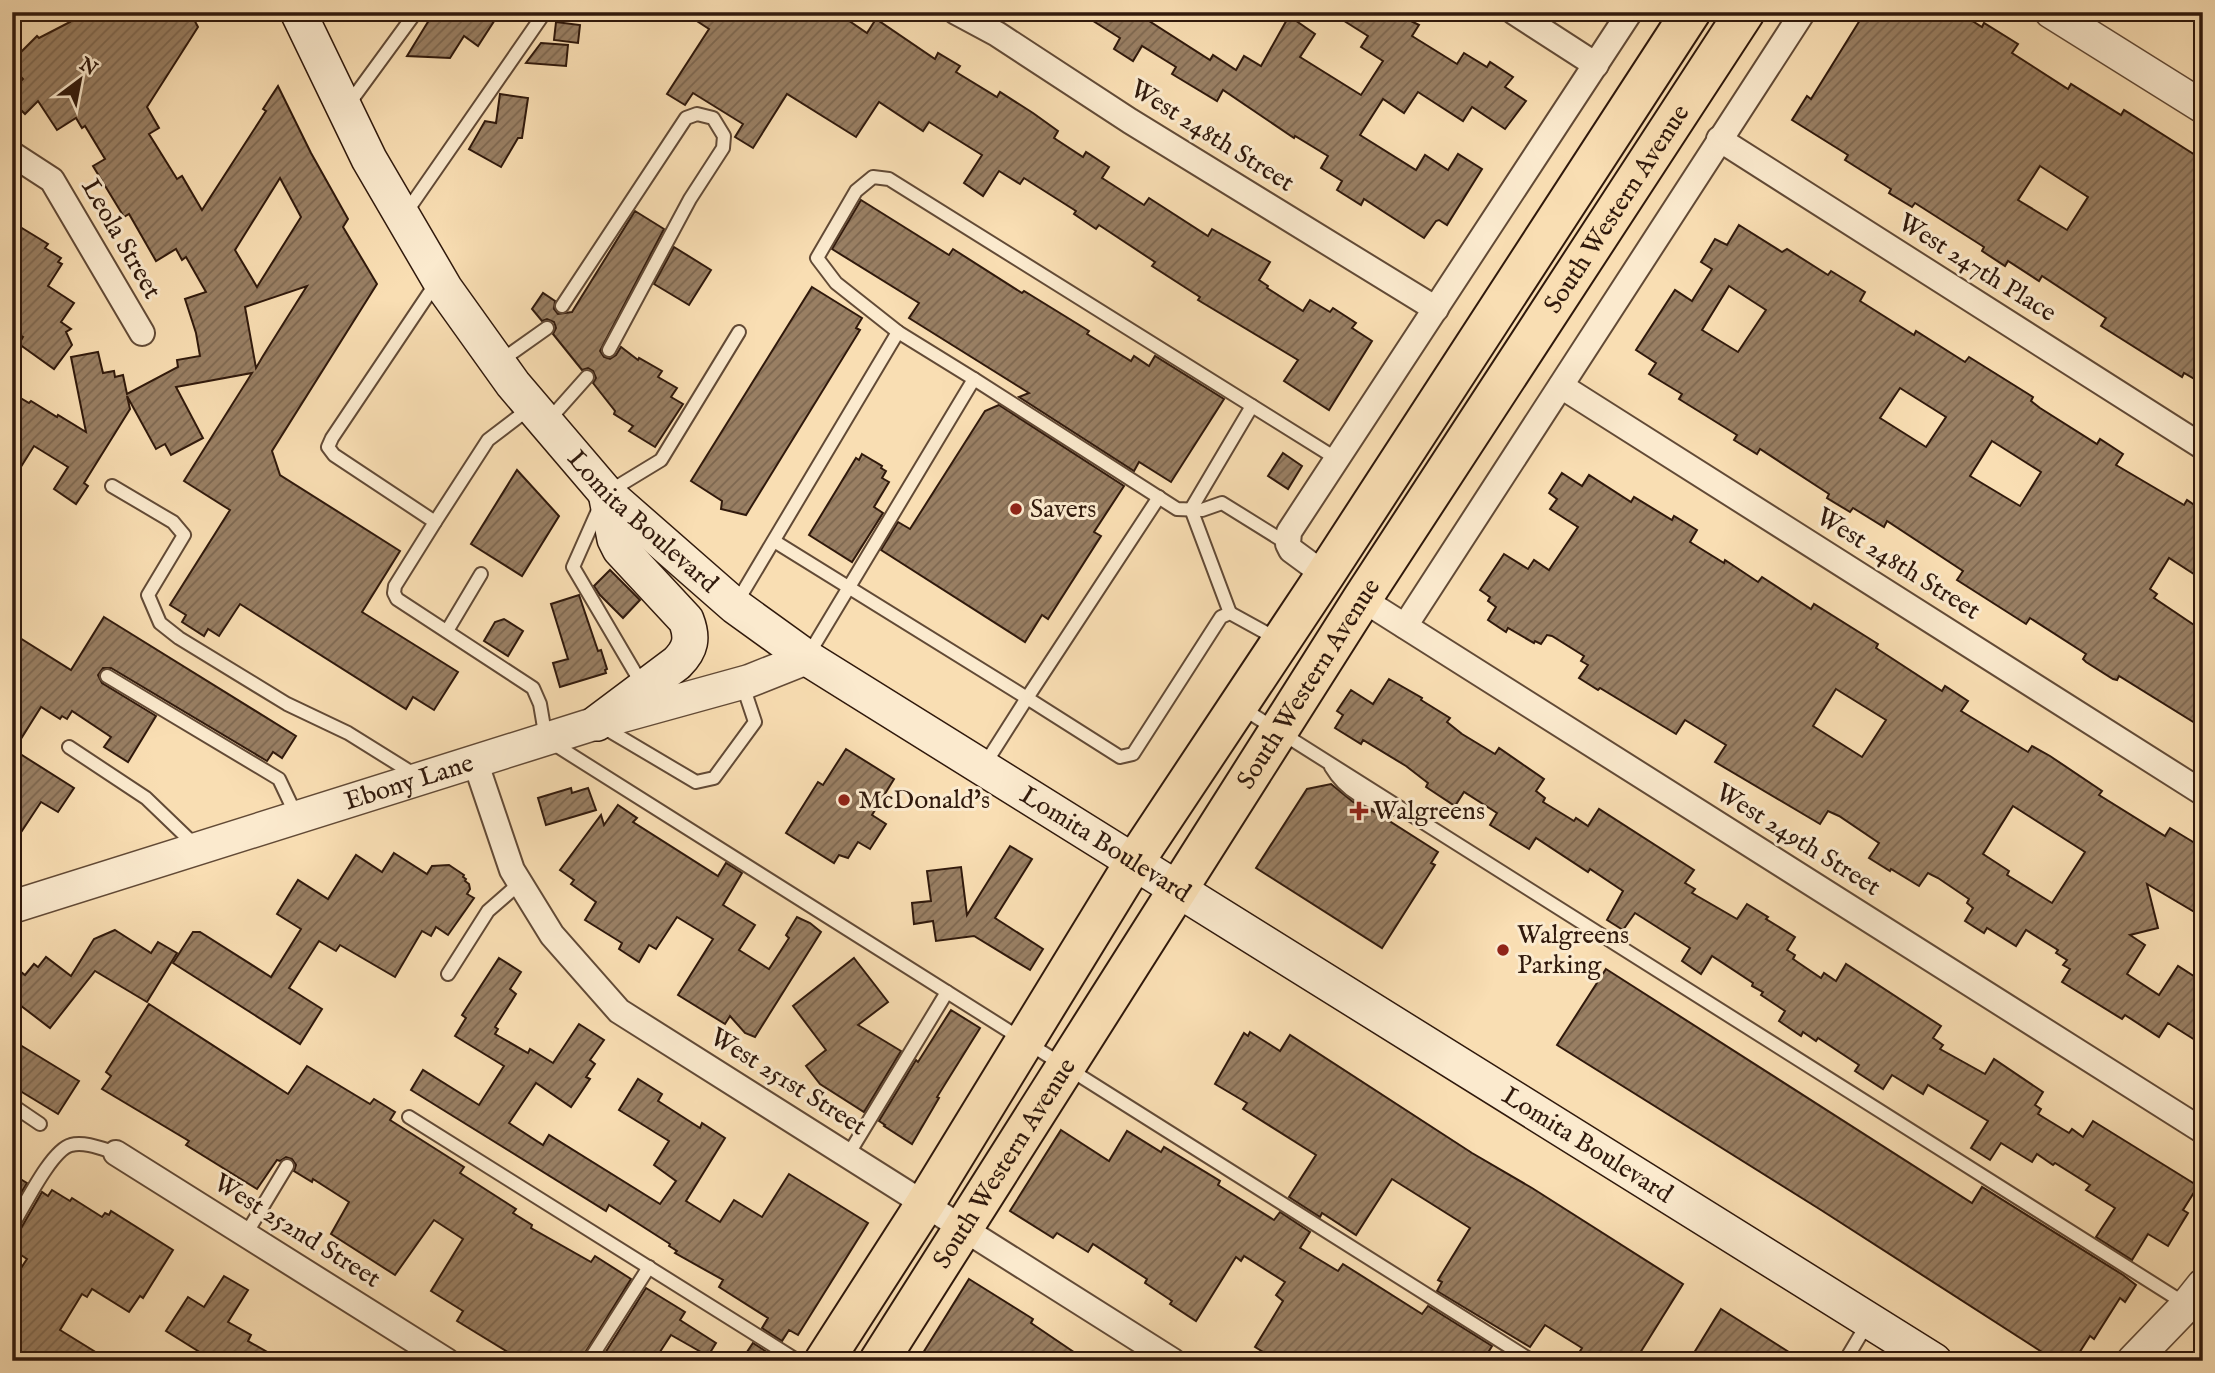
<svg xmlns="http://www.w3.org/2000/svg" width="2215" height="1373" viewBox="0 0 2215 1373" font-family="'IM FELL English',serif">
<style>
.building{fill:url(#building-hatch);stroke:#30190c;stroke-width:2;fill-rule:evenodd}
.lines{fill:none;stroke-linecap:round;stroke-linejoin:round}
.service-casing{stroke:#624a36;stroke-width:16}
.minor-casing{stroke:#624a36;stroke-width:28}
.tertiary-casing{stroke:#624a36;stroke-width:35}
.secondary-casing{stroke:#30190c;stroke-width:38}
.primary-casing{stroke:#30190c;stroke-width:42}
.service{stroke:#fbeace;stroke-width:12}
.minor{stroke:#fbeace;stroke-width:24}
.tertiary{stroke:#fbeace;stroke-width:32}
.secondary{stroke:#fbeace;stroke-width:35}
.primary{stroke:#f9deb3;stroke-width:38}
.poi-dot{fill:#8f2418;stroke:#fbeace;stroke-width:2.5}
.labels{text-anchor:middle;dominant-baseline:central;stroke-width:6;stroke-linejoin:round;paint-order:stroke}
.street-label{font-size:26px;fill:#30190c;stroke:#fbeace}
.poi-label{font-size:26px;fill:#30190c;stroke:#fbeace;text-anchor:start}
</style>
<defs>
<pattern id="building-hatch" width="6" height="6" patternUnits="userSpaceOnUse" patternTransform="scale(1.75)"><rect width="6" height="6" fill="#997f63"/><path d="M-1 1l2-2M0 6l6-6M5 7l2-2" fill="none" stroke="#7d6750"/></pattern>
</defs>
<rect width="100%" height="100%" fill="#f9deb3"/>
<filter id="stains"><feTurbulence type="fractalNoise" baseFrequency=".00286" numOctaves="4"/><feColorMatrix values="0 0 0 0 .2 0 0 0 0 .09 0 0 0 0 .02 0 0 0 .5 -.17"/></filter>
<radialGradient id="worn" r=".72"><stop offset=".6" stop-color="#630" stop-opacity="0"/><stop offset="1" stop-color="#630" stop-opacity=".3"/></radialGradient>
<g class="building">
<path d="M64 12H190L198 27 147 107 159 128 149 134 177 179 182 176 202 210 266 111 263 109 278 86 311 153 348 219 343 227 377 284 272 451 280 475 400 551 362 612 458 672 434 710 413 697 406 709 240 604 219 636 208 629 204 636 182 622 186 615 170 605 230 510 184 481 252 373 176 387 203 438 171 455 165 444 156 449 127 396 130 409 84 483 88 486 76 504 54 489 68 467 34 446 12 481V393L29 403 31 401 57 417 58 415 86 432 71 357 98 352 103 373 114 371 115 377 123 375 127 394 178 367 177 360 200 356 196 333 185 299 206 292 186 257 182 260 176 249 156 261 129 214 124 217 93 166 105 159 85 126 82 128 76 118 57 130 38 101 25 114 12 101V90L23 79 15 71 19 67 12 61 37 36 39 38 70 22ZM280 178 301 217 257 287 235 250ZM307 286 263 356 256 368 245 307Z"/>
<path d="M434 12H500L478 46 464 36 450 58 407 56Z"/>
<path d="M683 12H836L867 33 876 19 935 59 938 53 960 66 956 72 997 97 1000 92 1033 113 1058 131 1054 138 1083 157 1086 152 1109 167 1102 178 1144 205 1149 198 1208 236 1212 229 1270 262 1259 280 1268 286 1267 288 1303 311 1310 300 1330 312 1333 308 1356 323 1352 328 1372 341 1329 410 1284 381 1298 360 1198 300 1200 297 1152 266 1155 262 1099 225 1096 229 1074 214 1076 211 1024 178 1020 184 999 171 983 196 964 183 982 155 929 122 923 131 879 102 856 137 787 94 753 148 735 137 743 124 693 93 685 105 667 94 709 29Z"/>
<path d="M1079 12H1135L1210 60 1213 55 1236 70 1244 56 1261 66 1289 16 1315 34 1300 57 1361 95 1383 61 1361 47 1368 36 1330 12H1417L1411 21 1419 25 1412 36 1457 64 1464 53 1487 67 1490 62 1513 77 1505 87 1526 101 1505 129 1472 107 1463 121 1418 92 1404 113 1383 99 1360 135 1416 170 1425 155 1448 170 1458 154 1482 169 1447 225 1439 220 1436 221 1424 238 1364 199 1361 205 1337 190 1342 181 1321 168 1328 156 1295 136 1294 138 1223 90 1217 101 1172 74 1176 67 1142 46 1133 61 1114 49 1120 38Z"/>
<path d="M1865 12H1958L1982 27 1984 23 2018 44 2012 53 2068 89 2071 84 2121 115 2124 110 2203 160V384L2184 373 2182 377 2101 326 2106 318 2042 276 2039 281 2008 261 2005 266 1982 251 1984 247 1915 203 1912 207 1889 193 1891 189 1845 160 1848 155 1792 120 1807 96 1811 99ZM2040 166 2088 197 2067 230 2018 200Z"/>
<path d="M556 22 580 25 578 43 554 40Z"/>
<path d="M541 43 568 45 566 66 526 63Z"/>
<path d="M500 94 528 98 522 138H518L501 167 469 149 485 121 496 123Z"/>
<path d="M861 200 949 255 953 249 1022 293 1024 291 1089 331 1087 334 1131 361 1134 356 1149 366 1155 356 1224 399 1171 482 1139 462 1134 471 1019 397 1029 393 909 318 919 303 832 249Z"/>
<path d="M635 211 664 229 600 351 604 357 610 359 616 355 621 347 638 360 639 358 662 371 658 377 677 388 671 397 683 404 655 447 629 431 633 426 614 414 615 411 593 383 596 378 593 371 588 368 582 370 553 334 556 328 554 322 547 319 542 321 532 309 543 293 555 301 554 309 558 314 572 312Z"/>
<path d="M12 222 48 244 45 248 61 258 58 262 62 264 48 286 74 303 61 322 71 329 66 332 72 345 54 369 19 344 23 337 12 331Z"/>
<path d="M1739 225 1782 252 1787 249 1828 275 1831 271 1865 292 1860 301 1914 335 1916 331 1965 362 1969 357 2033 397 2031 401 2040 408 2097 444 2100 439 2123 454 2116 465 2184 505 2187 500 2203 511V580L2169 558 2150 589 2157 594 2154 598 2203 631V728L2119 676 2117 680 2113 679 2086 662 2083 659 2086 654 2030 618 2026 624 1957 580 1963 571 1887 521 1884 527 1853 508 1850 512 1827 498 1829 494 1760 449 1757 454 1734 440 1737 435 1679 399 1682 394 1649 374 1656 363 1636 350 1675 290 1692 301 1712 269 1701 262 1715 239 1727 245ZM1729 286 1766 310 1738 352 1702 330ZM1900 388 1946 417 1926 447 1880 418ZM1992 441 2041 472 2020 506 1970 476Z"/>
<path d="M674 247 711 270 689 305 654 284Z"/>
<path d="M812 287 862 318 856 328 860 330 746 515 721 509 722 501 691 481Z"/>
<path d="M999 405 1124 486 1094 532 1101 536 1048 619 1042 615 1025 642 881 550 898 522 910 529 985 411Z"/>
<path d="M1283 453 1302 466 1288 489 1268 476Z"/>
<path d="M862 454 882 466 881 468 886 471 882 478 889 482 874 507 883 513 852 562 809 535 856 458 859 460Z"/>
<path d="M517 470 559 516 522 576 471 544Z"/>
<path d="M1562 473 1582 486 1589 475 1631 502 1634 497 1672 520 1674 516 1697 530 1690 542 1724 563 1725 560 1758 582 1762 577 1811 609 1814 604 1878 644 1876 648 1942 691 1945 686 1968 701 1961 711 2028 752 2032 746 2050 756 2102 791 2099 795 2165 836 2170 828 2203 848V917L2147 884 2158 928 2130 935 2145 945 2127 974 2159 995 2178 966 2203 982V1045L2168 1023 2159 1037 2125 1015 2122 1019 2062 982 2070 969 2063 965 2067 960 2056 953 2058 950 2026 930 2016 946 1987 928 1984 933 1965 921 1973 908 1967 903 1969 899 1938 878 1928 873 1919 886 1891 869 1890 871 1869 858 1879 843 1839 816 1828 811 1820 824 1715 762 1726 745 1685 720 1676 734 1600 688 1598 690 1579 678 1588 665 1581 661 1584 656 1552 636 1547 635 1541 644 1535 641 1534 643 1508 628 1506 632 1488 620 1496 607 1488 601 1490 597 1480 590 1504 554 1528 569 1534 560 1549 570 1578 527 1550 509 1557 499 1549 493ZM1836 689 1886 720 1862 757 1813 726ZM2013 806 2085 852 2052 903 2007 875 2009 871 1983 854Z"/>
<path d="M610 570 640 600 623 618 600 595 594 586Z"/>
<path d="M579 595 598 651 601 650 607 669 605 670 606 673 560 687 553 663 568 659 551 604Z"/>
<path d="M104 617 296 736 282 758 273 752 267 761 111 668H103L98 675 102 683 156 716 128 762 104 747 111 737 72 711 67 719 62 716 60 719 41 707 14 750 74 788 58 812 41 802 12 846V633L71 670Z"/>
<path d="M504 619 523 631 508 656 484 641 495 622Z"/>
<path d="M1389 679 1422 698 1421 700 1450 718 1447 722 1462 734 1495 754 1499 748 1544 779 1536 791 1545 798 1543 802 1574 821 1576 818 1588 826 1599 809 1694 870 1685 883 1695 889 1692 893 1737 919 1747 904 1768 917 1766 919 1795 937 1787 950 1795 955 1793 959 1821 978 1824 973 1836 981 1846 964 1941 1026 1933 1038 1943 1045 1940 1049 1985 1074 1994 1059 2043 1092 2035 1105 2041 1109 2038 1114 2069 1133 2072 1129 2083 1137 2093 1121 2198 1186 2183 1210 2188 1213 2168 1246 2148 1234 2132 1260 2096 1237 2115 1208 2086 1190 2090 1185 2055 1163 2053 1165 2037 1154 2032 1162 2001 1143 1990 1160 1971 1148 1988 1121 1928 1085 1923 1094 1892 1075 1883 1089 1855 1071 1859 1065 1818 1038 1816 1041 1803 1032 1801 1036 1779 1021 1785 1011 1761 995 1763 992 1752 986 1753 983 1712 956 1701 974 1682 961 1690 948 1635 913 1623 930 1607 920 1623 891 1590 869 1588 872 1536 838 1529 849 1490 825 1497 813 1464 792 1455 806 1426 787 1428 783 1406 766 1363 740 1361 744 1335 728 1343 715 1337 711 1351 690 1373 704Z"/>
<path d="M846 749 894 779 872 815 886 824 870 849 858 842 848 858 839 855 834 863 786 833 818 782 823 785Z"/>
<path d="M1331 784 1353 802 1375 812 1438 852 1431 863 1435 865 1382 948 1256 868 1307 789Z"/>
<path d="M571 788 572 793 588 788 596 810 546 825 538 798Z"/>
<path d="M618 805 637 818 633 822 718 876 726 863 742 873 723 905 755 925 739 950 769 969 789 938 786 935 797 917 810 923 821 932 755 1037 745 1033 730 1016 725 1024 678 995 713 939 677 917 656 949 649 945 639 962 619 949 622 943 585 920 596 902 571 884 574 880 560 870 601 815 604 825Z"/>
<path d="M1010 846 1032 859 995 918 1043 949 1030 970 974 936 936 941 933 921 914 924 912 903 931 901 927 871 961 867 967 915Z"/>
<path d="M394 853 427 874 432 866 449 865 464 875 463 877 466 879 465 881 469 884 470 889 467 894 474 898 448 935 436 927 431 936 422 931 395 977 340 945 336 951 319 941 289 988 322 1009 300 1044 173 963 193 932H200L271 977 301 929 277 914 298 880 328 899 356 855 382 872Z"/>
<path d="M115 930 151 953 158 942 177 953 147 1002 95 971 50 1028 12 999V965L25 975 34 964 38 967 46 957 71 976 94 939Z"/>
<path d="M499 958 521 972 510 989 516 994 495 1027 498 1029 495 1034 528 1053 530 1049 553 1063 579 1024 604 1040 590 1060 595 1064 586 1077 590 1079 571 1107 536 1083 509 1123 543 1145 549 1135 660 1204 676 1181 654 1165 669 1141 619 1110 638 1079 662 1094 658 1101 700 1128 702 1123 725 1138 686 1201 720 1222 734 1200 762 1217 789 1174 868 1223 798 1335 789 1330 782 1341 762 1328 768 1318 719 1287 723 1280 675 1253 677 1251 669 1246 670 1244 609 1205 606 1211 411 1090 423 1070 479 1105 504 1066 455 1036 466 1018 462 1015Z"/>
<path d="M854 958 888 1002 858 1025 901 1051 864 1112 820 1084 806 1066 826 1050 793 1006Z"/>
<path d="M1606 969 1972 1203 1982 1187 2123 1275 2136 1285 2125 1302 2120 1298 2094 1339 2090 1336 2074 1361H2056L1821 1210 1557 1045Z"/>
<path d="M149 1004 288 1094 307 1066 370 1104 374 1099 395 1112 390 1120 464 1167 460 1173 516 1209 513 1213 532 1225 531 1228 591 1262 595 1256 631 1279 580 1361H517L504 1353 506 1351 457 1321 463 1311 431 1291 463 1239 434 1220 395 1275 331 1234 349 1202 313 1179 312 1182 294 1171 296 1165 292 1159 286 1157 280 1161 277 1160 257 1189 186 1145 189 1141 102 1089 111 1076 106 1072Z"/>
<path d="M951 1010 980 1028 937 1097 939 1098 912 1144 884 1126 885 1125 879 1121 916 1060 918 1062Z"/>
<path d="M1250 1032 1280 1051 1290 1035 1472 1153 1532 1188 1683 1284 1635 1361H1574L1582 1348 1545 1325 1530 1347 1437 1291 1442 1282 1438 1280 1470 1228 1392 1179 1356 1235 1322 1213 1320 1217 1289 1197 1316 1155 1243 1109 1247 1103 1215 1084 1244 1033 1248 1036Z"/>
<path d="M12 1040 79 1081 58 1114 12 1086Z"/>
<path d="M1061 1130 1109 1161 1127 1131 1161 1152 1164 1147 1220 1181 1218 1185 1274 1220 1280 1212 1310 1232 1300 1248 1338 1271 1343 1264 1422 1314 1428 1306 1492 1346 1483 1361H1278L1255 1347 1283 1301 1276 1295 1285 1282 1244 1256 1241 1261 1236 1257 1196 1321 1170 1304 1172 1301 1145 1283 1147 1279 1093 1244 1088 1252 1057 1233 1053 1238 1010 1211Z"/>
<path d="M12 1174 27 1183 12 1208Z"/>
<path d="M52 1190 70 1201 72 1198 102 1217 105 1213 109 1215 111 1211 173 1250 143 1298 140 1296 129 1312 92 1289 87 1297 82 1294 60 1330 110 1361H12V1282L27 1259 12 1249V1235L20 1230 42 1192 48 1196Z"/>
<path d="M224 1276 248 1290 228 1322 251 1335 248 1341 283 1361H214L166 1331 188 1297 204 1307Z"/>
<path d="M969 1279 1033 1319 1031 1323 1087 1361H918Z"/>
<path d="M646 1288 685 1312 680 1320 716 1343 708 1356 671 1335 654 1361H600Z"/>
<path d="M1721 1309 1803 1361H1689Z"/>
<path d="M753 1343 773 1356 770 1361H741Z"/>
</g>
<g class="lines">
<g class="service-casing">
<g id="service">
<path d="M348 105 416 12"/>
<path d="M405 214 545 12"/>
<path d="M436 283 332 438 328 447 334 455 435 522 395 586 394 593 397 599 533 688 540 704 546 739 1532 1361"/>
<path d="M562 306 686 118 697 114 713 118 724 136 723 148 690 199 609 350"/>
<path d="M898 332 836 283 817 258 856 191 873 177 889 179 1337 459"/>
<path d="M499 362 547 328"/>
<path d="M974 379 1177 509 1202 510 1222 503 1288 544"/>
<path d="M547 422 587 377"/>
<path d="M112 486 173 522 184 535 148 595 160 623 179 638 287 704 348 733 417 776"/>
<path d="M610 491 661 460 739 332"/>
<path d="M600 506 573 567 643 686"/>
<path d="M435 522 488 440 530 408"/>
<path d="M774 541 1027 698 1159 497"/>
<path d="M737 602 898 332 974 379 807 657"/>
<path d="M1230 613 1191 509 1252 406"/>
<path d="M447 631 481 574"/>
<path d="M107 676 279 779 297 817"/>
<path d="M1242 708 2203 1315"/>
<path d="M603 727 696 782 714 778 755 722 742 683"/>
<path d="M69 747 146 798 198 848"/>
<path d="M985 764 1027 698 1120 757 1133 754 1221 617 1230 613 1279 640"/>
<path d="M1331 767C1346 792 1367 802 1395 809"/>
<path d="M448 974 488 911 520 883"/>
<path d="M12 1105 40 1124"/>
<path d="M409 1117 798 1361"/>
<path d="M848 1155 947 992"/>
<path d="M12 1226C24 1207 51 1150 71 1145 84 1141 103 1149 116 1153"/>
<path d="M246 1234 287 1166"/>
<path d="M589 1361 649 1267"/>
<path d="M1845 1361 1867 1324"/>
</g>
</g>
<g class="minor-casing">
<g id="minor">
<path d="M956 12 997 34 1130 121 1436 309"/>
<path d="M1514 12 1596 65"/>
<path d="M1719 139 2203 447"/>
<path d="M12 154 52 180 142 333"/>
<path d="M1561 386 2203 793"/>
<path d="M1325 575 1291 550 1288 544 1289 532 1630 12"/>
<path d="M1362 599 2203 1131"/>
<path d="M1405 626 1803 12"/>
<path d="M475 761 512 870 552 935 619 1011 1173 1361"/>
<path d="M116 1153 447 1361"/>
</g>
</g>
<g class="tertiary-casing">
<g id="tertiary">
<path d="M2051 12 2203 107"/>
<path id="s1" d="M12 907 597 723 749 681 807 658"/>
<path d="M2133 1361 2187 1305 2203 1285"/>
</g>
</g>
<g class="secondary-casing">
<g id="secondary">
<path id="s2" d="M298 12 369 159 445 289 513 384 606 493 735 606 807 658 1934 1361"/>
<path d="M597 723 677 663C691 649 693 638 686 620L620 549 615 539 606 493"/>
</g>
</g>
<g class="primary-casing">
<g id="primary">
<path d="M824 1361 925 1204 1135 861 1325 575 1691 12"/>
<path id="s3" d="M879 1361 1362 599 1745 12"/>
</g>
</g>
<use href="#service" class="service"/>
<use href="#minor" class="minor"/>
<use href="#tertiary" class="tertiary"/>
<use href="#secondary" class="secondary"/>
<use href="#primary" class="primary"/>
</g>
<g class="poi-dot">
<circle cx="1016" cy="509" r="7"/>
<circle cx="844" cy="800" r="7"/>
<path d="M1355.5 800.5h7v7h7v7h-7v7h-7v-7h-7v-7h7z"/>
<circle cx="1503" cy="950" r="7"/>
</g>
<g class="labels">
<g class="street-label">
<text transform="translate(1212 136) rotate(32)">West 248th Street</text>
<text stroke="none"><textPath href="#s3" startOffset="1368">South Western Avenue</textPath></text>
<text transform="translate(121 239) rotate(60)">Leola Street</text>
<text transform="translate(1977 268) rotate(32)">West 247th Place</text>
<text stroke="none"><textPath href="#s2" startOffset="620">Lomita Boulevard</textPath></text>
<text transform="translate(1898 564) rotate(32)">West 248th Street</text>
<text stroke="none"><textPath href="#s3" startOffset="802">South Western Avenue</textPath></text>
<text stroke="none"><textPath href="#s1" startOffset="416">Ebony Lane</textPath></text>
<text transform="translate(1798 840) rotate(32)">West 249th Street</text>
<text stroke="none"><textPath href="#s2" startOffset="1186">Lomita Boulevard</textPath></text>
<text transform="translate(788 1082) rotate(32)">West 251st Street</text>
<text stroke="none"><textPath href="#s2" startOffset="1754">Lomita Boulevard</textPath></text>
<text stroke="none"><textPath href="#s3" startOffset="234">South Western Avenue</textPath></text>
<text transform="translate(297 1231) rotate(32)">West 252nd Street</text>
</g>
<g class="poi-label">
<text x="1030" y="509">Savers</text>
<text x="858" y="800">McDonald's</text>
<text x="1373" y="811">Walgreens</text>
<text x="1517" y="935">Walgreens<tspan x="1517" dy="30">Parking</tspan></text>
</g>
</g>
<rect width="2215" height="1373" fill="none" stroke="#f9deb3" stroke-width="42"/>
<rect x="14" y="14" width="2187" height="1345" fill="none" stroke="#30190c" stroke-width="3.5"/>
<rect x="21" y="21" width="2173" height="1331" fill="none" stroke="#30190c" stroke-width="2"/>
<g transform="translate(80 80) rotate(32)" stroke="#fbeace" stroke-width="5" paint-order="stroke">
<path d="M0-5L12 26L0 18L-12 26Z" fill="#30190c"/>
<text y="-10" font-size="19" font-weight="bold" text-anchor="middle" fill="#30190c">N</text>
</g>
<rect width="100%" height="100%" filter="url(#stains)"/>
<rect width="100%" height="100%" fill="url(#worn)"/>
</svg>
